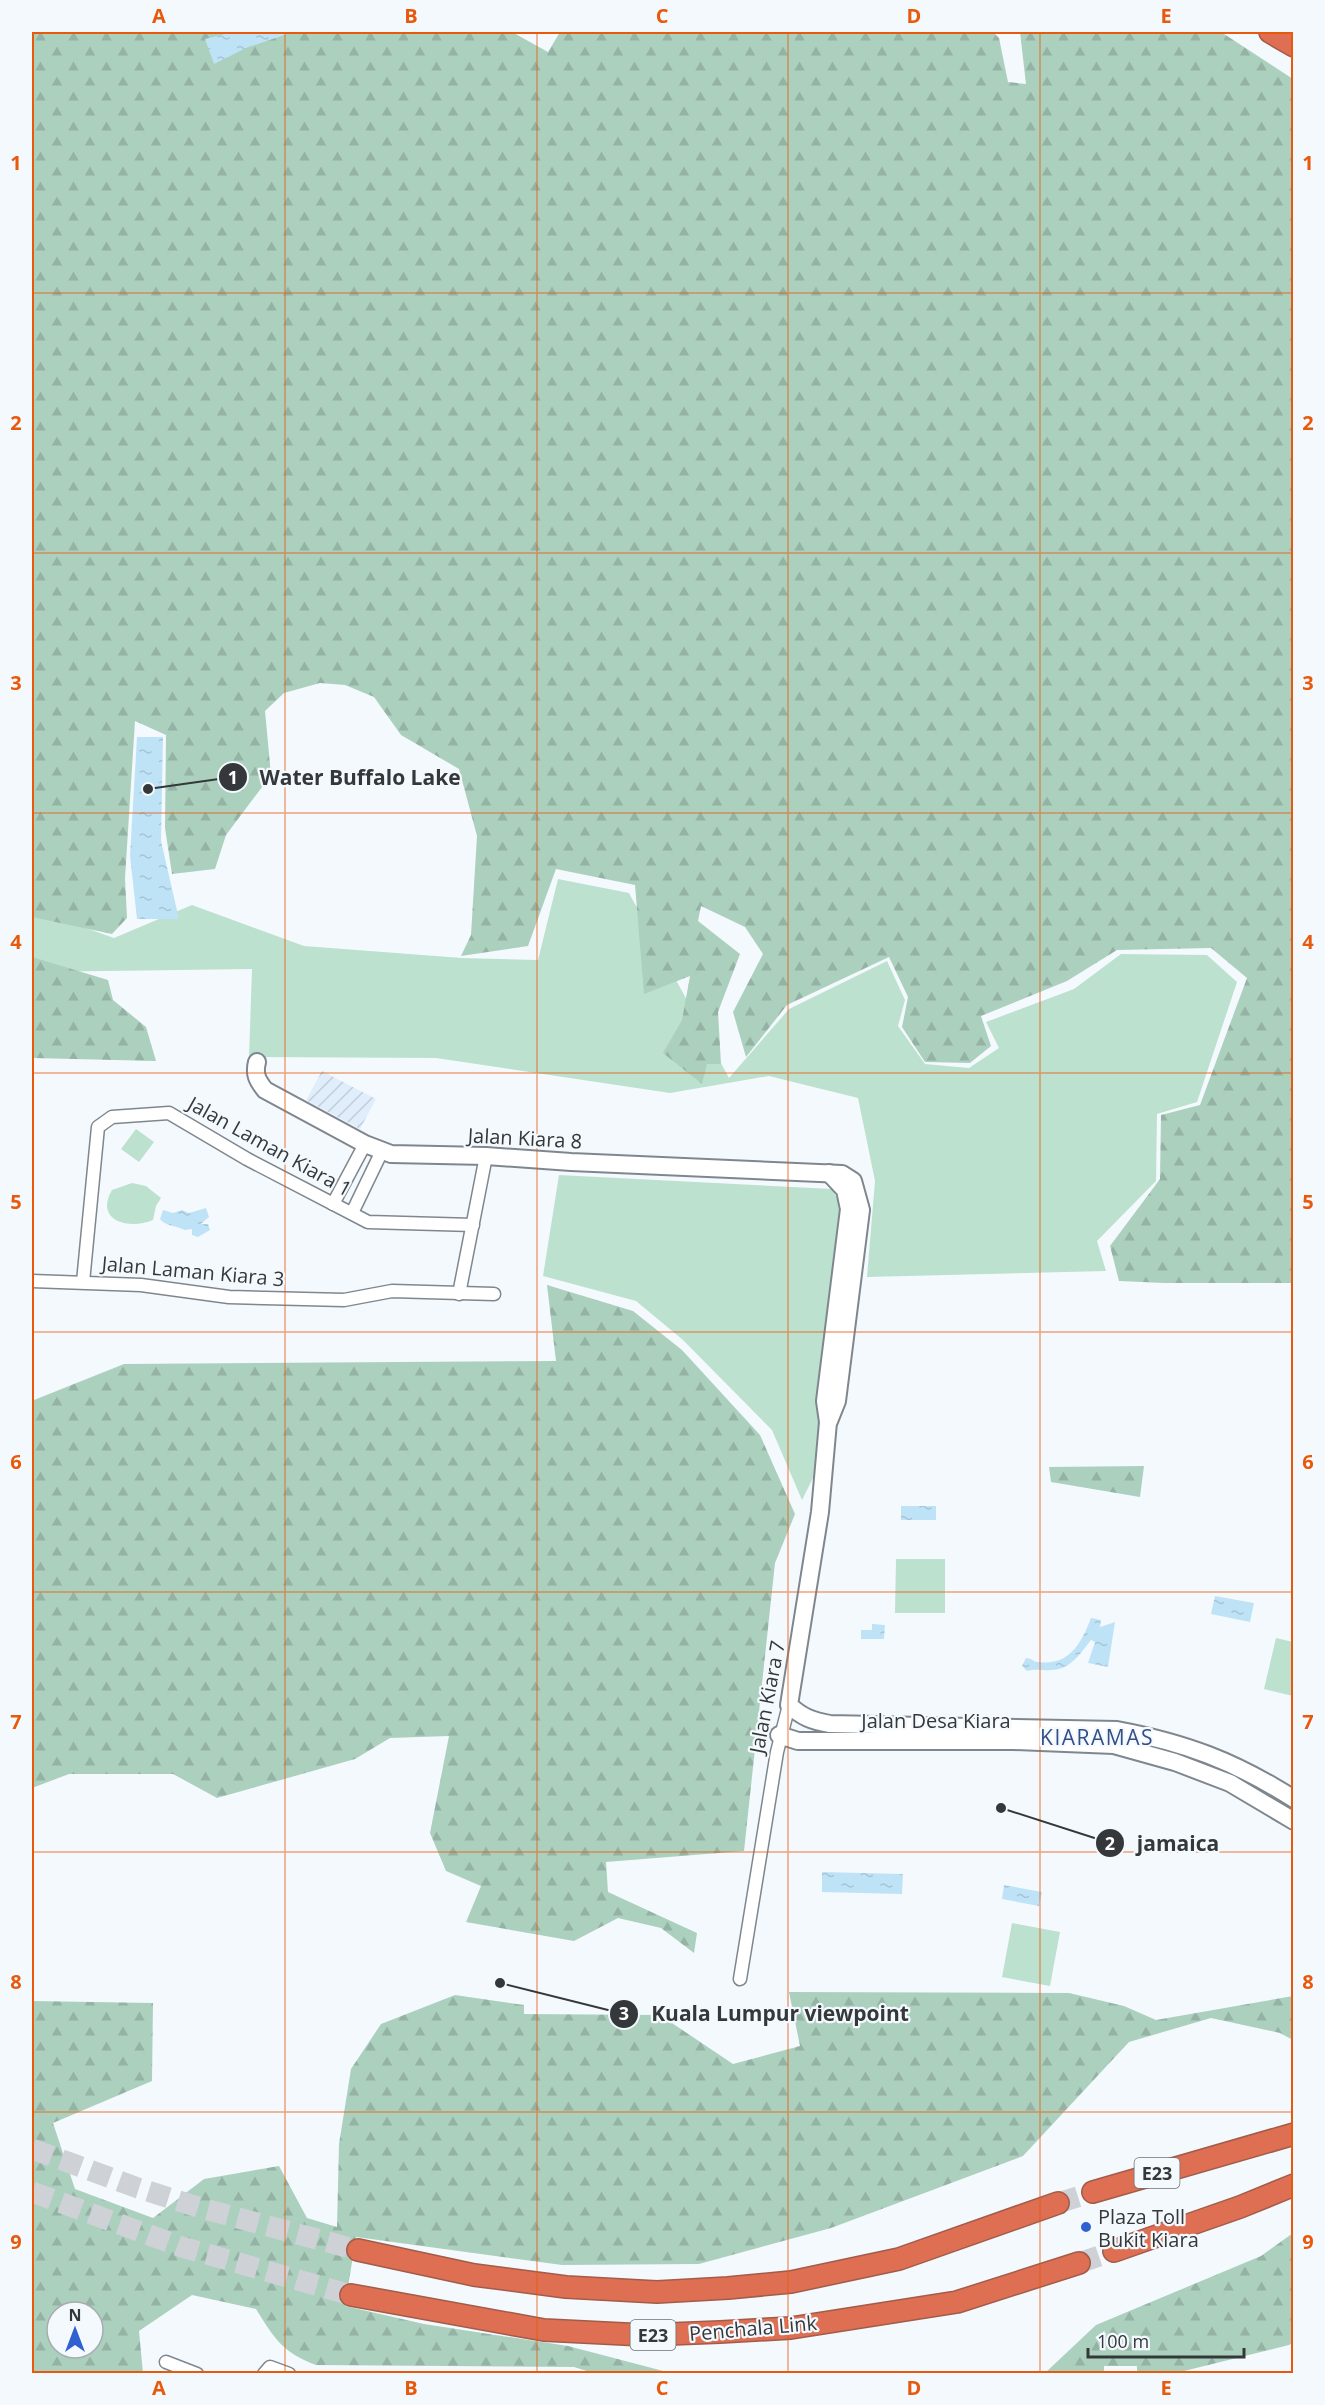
<svg xmlns="http://www.w3.org/2000/svg" width="1325" height="2405" viewBox="0 0 1325 2405" font-family="'Open Sans',sans-serif">
<style>
.industrial{fill:url(#industrial-furrows)}
.grass{fill:#bde1cf}
.forest{fill:url(#forest-firs);fill-rule:evenodd}
.water{fill:url(#water-ripples)}
.lines{fill:none;stroke-linecap:round;stroke-linejoin:round}
.highway-tunnel{stroke:#ced2d7;stroke-width:21;stroke-dasharray:21 10;stroke-linecap:butt}
.street-casing{stroke:#7f878e;stroke-width:15}
.secondary-casing{stroke:#7f878e;stroke-width:20}
.highway-casing{stroke:#a25c4a;stroke-width:24}
.street{stroke:#fff;stroke-width:12}
.secondary{stroke:#fff;stroke-width:16}
.highway{stroke:#de6f52;stroke-width:21}
.grid{fill:none;stroke:#e8590c;stroke-width:1.5;stroke-opacity:0.55}
.poi-dot{fill:#3161d0;stroke:#f4f9fe;stroke-width:2}
.labels{text-anchor:middle;dominant-baseline:central;stroke-width:4.5;stroke-linejoin:round;paint-order:stroke}
.shield{fill:#f4f9fe;stroke:#6e7276;stroke-width:1.5}
.shield-label{font-size:18px;font-weight:bold;fill:#34383b}
.street-label{font-size:20px;fill:#34383b;stroke:#f4f9fe}
.poi-label{font-size:20px;fill:#34383b;stroke:#f4f9fe;text-anchor:start}
.neighbourhood-label{font-size:21px;letter-spacing:1.5px;fill:#344f88;stroke:#f4f9fe}
.leader{fill:none;stroke:#34383b;stroke-width:2}
.callout-dot{fill:#34383b;stroke:#f4f9fe;stroke-width:2}
.mark-label{font-size:18px;text-anchor:middle;font-weight:bold;fill:#fff}
.callout-label{font-size:21px;text-anchor:middle;font-weight:bold;fill:#34383b;stroke:#f4f9fe;stroke-width:4.5;stroke-linejoin:round;paint-order:stroke}
.neatline{fill:none;stroke:#e8590c;stroke-width:2}
.grid-label{font-size:20px;text-anchor:middle;font-weight:bold;fill:#e8590c}
</style>
<defs>
<pattern id="industrial-furrows" width="10" height="10" patternUnits="userSpaceOnUse" patternTransform="scale(1.5)"><rect width="10" height="10" fill="#e0eefc"/><path d="M-1 1l2-2M0 10L10 0M9 11l2-2" fill="none" stroke="#c1cdd9"/></pattern>
<pattern id="forest-firs" width="22" height="20" patternUnits="userSpaceOnUse" patternTransform="scale(1.5)"><rect width="22" height="20" fill="#acd0be"/><path d="M5 1l3.5 6h-7zM16 11l3.5 6h-7z" fill="#95b3a4"/></pattern>
<pattern id="water-ripples" width="26" height="14" patternUnits="userSpaceOnUse" patternTransform="scale(1.5)"><rect width="26" height="14" fill="#bfe3f6"/><path d="M2 4q2-2 4 0t4 0M15 11q2-2 4 0t4 0" fill="none" stroke="#a5c4d4"/></pattern>
</defs>
<rect width="100%" height="100%" fill="#f4f9fe"/>
<path class="industrial" d="M322 1071 376 1099 360 1129 306 1100Z"/>
<g class="grass">
<path d="M558 879 629 893 729 1078 789 1009 887 961 905 1000 898 1026 925 1064 969 1068 999 1048 986 1022 1074 989 1121 954 1207 955 1237 982 1197 1102 1157 1114 1156 1181 1097 1241 1106 1271 867 1277 875 1181 858 1098 769 1076 670 1093 436 1058 249 1057 252 969 32 972V909L114 938 192 905 304 946 462 958 538 960Z"/>
<path d="M136 1129 154 1142 139 1162 121 1149Z"/>
<path d="M559 1175 832 1189 847 1217 816 1472 802 1500 772 1430 683 1340 636 1301 543 1276Z"/>
<path d="M132 1183 146 1186 161 1198 156 1206 153 1220C129 1230 94 1221 112 1190Z"/>
<path d="M896 1559H945V1613H895Z"/>
<path d="M1276 1638 1293 1642V1696L1264 1689Z"/>
<path d="M1012 1923 1060 1932 1050 1986 1002 1977Z"/>
</g>
<g class="forest">
<path d="M32 32H311L312 34H335L341 32H512L548 52 560 32H993L999 38 1008 82 1026 84 1020 32H1221L1293 79V1283H1164L1119 1281 1110 1246 1160 1179 1161 1115 1200 1105 1247 978 1211 948 1117 950 1067 981 981 1016 991 1046 970 1063 925 1062 902 1027 908 997 889 957 787 1005 746 1057 733 1012 763 954 745 927 701 906 698 921 740 954 718 1012 721 1064H707L702 1084 663 1053 682 1020 690 976 644 994 635 885 556 869 528 946 461 956 471 935 477 836 459 769 401 735 374 697 345 685 320 683 284 693 265 711 271 775 226 835 215 869 172 874 165 828 166 735 135 721 125 878 127 918 112 934 32 917Z"/>
<path d="M32 957 108 980 113 1000 146 1027 156 1061 32 1058Z"/>
<path d="M547 1285 633 1311 682 1350 760 1435 795 1514 775 1563 744 1851 606 1862 608 1892 697 1933 694 1953 661 1928 618 1918 574 1941 466 1922 481 1886 446 1871 430 1833 449 1736 390 1738 355 1759 217 1798 173 1774H69L32 1788V1405L34 1400 124 1364 556 1361Z"/>
<path d="M1144 1466 1140 1497 1051 1482 1049 1467Z"/>
<path d="M789 1992 1069 1993 1124 2006 1156 2020 1293 1996V2040L1280 2033 1211 2018 1129 2042 1023 2156 831 2228 699 2264 562 2265 356 2237 345 2306 424 2324 568 2346 671 2373H593L574 2367 316 2365C283 2353 274 2338 256 2309L192 2295 139 2331 143 2373 32 2374V2001L153 2003 152 2081 53 2123 75 2189 153 2218 204 2179 279 2166 307 2218 337 2227 339 2144 351 2069 381 2024 455 1995 524 2005V2014L660 2015 733 2064 800 2046ZM57 2312H93V2348H57Z"/>
<path d="M1293 2233 1294 2342 1289 2345 1176 2373H1137V2366H1104V2373H1045L1096 2325 1261 2256Z"/>
</g>
<g class="water">
<path d="M225 32H293L246 48 214 64 205 39 225 34Z"/>
<path d="M137 737H163L161 841 179 919H137L130 856Z"/>
<path d="M206 1208 209 1217 201 1224H208L210 1230 198 1237 192 1235V1229L185 1230C177 1226 165 1226 160 1219L163 1210 173 1213 182 1210 189 1213Z"/>
<rect x="901" y="1506" width="35" height="14"/>
<path d="M1215 1596 1254 1603 1250 1622 1211 1614Z"/>
<path d="M1091 1618 1101 1620 1100 1627 1115 1622 1108 1667 1088 1663 1095 1642 1091 1640C1080 1654 1070 1670 1051 1670 1042 1671 1036 1668 1027 1671L1022 1666 1026 1658C1032 1658 1033 1662 1038 1662 1069 1666 1081 1644 1091 1618Z"/>
<path d="M872 1624 885 1625 884 1639H861V1630H872Z"/>
<path d="M822 1872 903 1874 902 1894 822 1892Z"/>
<path d="M1004 1885 1042 1892 1039 1906 1002 1899Z"/>
</g>
<g class="lines">
<g class="highway-tunnel">
<path d="M32 2149 138 2188 201 2208 358 2250"/>
<path d="M32 2192 182 2247 351 2295"/>
<path d="M1058 2203 1093 2192"/>
<path d="M1079 2263 1114 2251"/>
</g>
<g class="street-casing">
<g id="street">
<path d="M333 1204 365 1144"/>
<path d="M352 1213 382 1151"/>
<path d="M32 1281 141 1285 229 1297 344 1300 392 1291 494 1294"/>
<path d="M83 1282 98 1127 112 1117 169 1113 247 1159 368 1222 473 1225"/>
<path d="M459 1294 486 1156"/>
<path d="M740 1979 777 1752 789 1705"/>
<path d="M166 2362 197 2374"/>
<path d="M264 2374 270 2367 289 2374"/>
</g>
</g>
<g class="secondary-casing">
<g id="secondary">
<path d="M257 1062C254 1074 257 1080 265 1090L365 1144 391 1154 486 1156 571 1162 842 1174 853 1181 861 1210 837 1401 829 1421"/>
<path d="M829 1173 845 1190 849 1209 825 1401 828 1422 820 1512 789 1705C802 1717 812 1721 830 1724L1117 1730C1186 1743 1234 1761 1294 1799"/>
<path d="M779 1735 798 1741H1014L1114 1745 1175 1762 1230 1783 1294 1821"/>
</g>
</g>
<g class="highway-casing">
<g id="highway">
<path d="M1270 32 1294 46"/>
<path d="M1093 2192 1294 2134"/>
<path d="M358 2250 474 2275 566 2287 657 2292 728 2288 791 2282 899 2259 1058 2203"/>
<path d="M1114 2251 1240 2207 1294 2185"/>
<path d="M351 2295 544 2330 644 2335 720 2332 791 2328 957 2302 1079 2263"/>
</g>
</g>
<use href="#street" class="street"/>
<use href="#secondary" class="secondary"/>
<use href="#highway" class="highway"/>
</g>
<path class="grid" d="M285 32V2374M537 32V2374M788 32V2374M1040 32V2374M32 293H1294M32 553H1294M32 813H1294M32 1073H1294M32 1332H1294M32 1592H1294M32 1852H1294M32 2112H1294"/>
<circle class="poi-dot" cx="1086" cy="2227" r="6"/>
<g class="labels">
<g class="shield">
<rect x="1134.5" y="2158" width="45" height="30" rx="4.5"/>
<rect x="630.5" y="2320" width="45" height="30" rx="4.5"/>
</g>
<g class="shield-label">
<text x="1157" y="2173">E23</text>
<text x="653" y="2335">E23</text>
</g>
<g class="street-label">
<text transform="translate(525 1138) rotate(3)">Jalan Kiara 8</text>
<text transform="translate(270 1146) rotate(29)">Jalan Laman Kiara 1</text>
<text transform="translate(193 1271) rotate(5)">Jalan Laman Kiara 3</text>
<text transform="translate(767 1697) rotate(-79)">Jalan Kiara 7</text>
<text x="936" y="1720">Jalan Desa Kiara</text>
<text transform="translate(753 2328) rotate(-5)">Penchala Link</text>
</g>
<g class="poi-label">
<text x="1098" y="2216">Plaza Toll<tspan x="1098" dy="23">Bukit Kiara</tspan></text>
</g>
<g class="neighbourhood-label">
<text x="1097" y="1737">KIARAMAS</text>
</g>
</g>
<path class="leader" d="M148 789L233 777M1001 1808L1110 1843M500 1983L624 2014"/>
<g class="callout-dot">
<circle cx="148" cy="789" r="6"/>
<circle cx="1001" cy="1808" r="6"/>
<circle cx="500" cy="1983" r="6"/>
<circle cx="233" cy="777" r="15"/>
<circle cx="1110" cy="1843" r="15"/>
<circle cx="624" cy="2014" r="15"/>
</g>
<g class="mark-label">
<text x="233" y="784">1</text>
<text x="1110" y="1850">2</text>
<text x="624" y="2020">3</text>
</g>
<g class="callout-label">
<text x="360" y="785">Water Buffalo Lake</text>
<text x="1178" y="1851">jamaica</text>
<text x="780" y="2021">Kuala Lumpur viewpoint</text>
</g>
<rect width="1325" height="2405" fill="none" stroke="#f4f9fe" stroke-width="66"/>
<g transform="translate(75 2330)"><circle r="28" fill="#f4f9fe" stroke="#a7acb0" stroke-width="1.5"/>
<path d="M0-4.5L10 22L0 15L-10 22Z" fill="#3161d0"/>
<text y="-9" font-size="16" font-weight="bold" text-anchor="middle" fill="#34383b">N</text>
</g>
<path d="M1088 2348v9h156v-9" fill="none" stroke="#34383b" stroke-width="3"/>
<text x="1097" y="2348" font-size="18" fill="#34383b" stroke="#f4f9fe" stroke-width="4.5" paint-order="stroke">100 m</text>
<rect x="33" y="33" width="1259" height="2339" class="neatline"/>
<g class="grid-label">
<text x="159" y="23">A</text>
<text x="411" y="23">B</text>
<text x="662" y="23">C</text>
<text x="914" y="23">D</text>
<text x="1166" y="23">E</text>
<text x="16" y="170">1</text>
<text x="1308" y="170">1</text>
<text x="16" y="430">2</text>
<text x="1308" y="430">2</text>
<text x="16" y="690">3</text>
<text x="1308" y="690">3</text>
<text x="16" y="949">4</text>
<text x="1308" y="949">4</text>
<text x="16" y="1209">5</text>
<text x="1308" y="1209">5</text>
<text x="16" y="1469">6</text>
<text x="1308" y="1469">6</text>
<text x="16" y="1729">7</text>
<text x="1308" y="1729">7</text>
<text x="16" y="1989">8</text>
<text x="1308" y="1989">8</text>
<text x="16" y="2249">9</text>
<text x="1308" y="2249">9</text>
<text x="159" y="2395">A</text>
<text x="411" y="2395">B</text>
<text x="662" y="2395">C</text>
<text x="914" y="2395">D</text>
<text x="1166" y="2395">E</text>
</g>
</svg>
